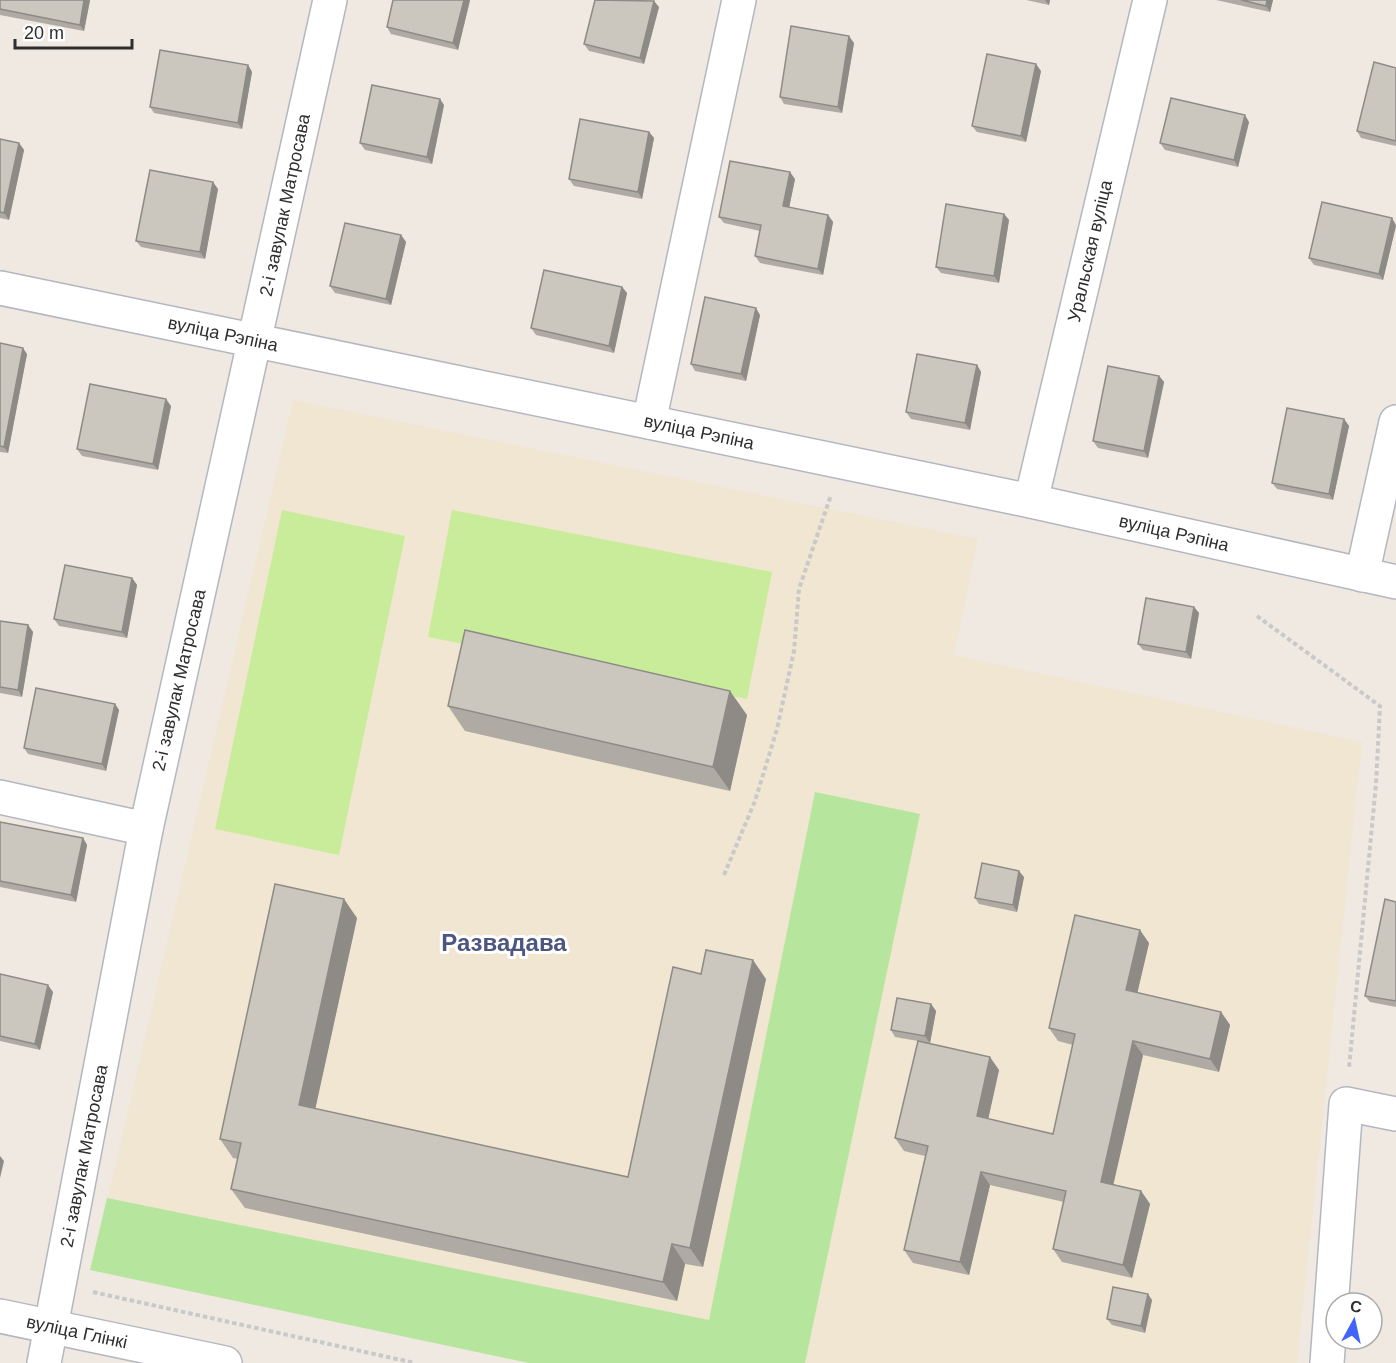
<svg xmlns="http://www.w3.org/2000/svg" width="1396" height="1363" viewBox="0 0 1396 1363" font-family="Helvetica,sans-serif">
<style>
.education{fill:#f0e6d1}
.green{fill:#b6e59e}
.pitch{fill:#c9ec9a}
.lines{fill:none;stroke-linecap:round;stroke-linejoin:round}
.minor-casing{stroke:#b4b7c1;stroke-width:36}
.path{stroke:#c9c9c9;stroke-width:4;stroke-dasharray:4.5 3;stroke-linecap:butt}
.minor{stroke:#fff;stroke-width:33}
.wall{fill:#afaba4}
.shaded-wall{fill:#8e8b86}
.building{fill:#cbc7bf;stroke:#8e8b86;stroke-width:1.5}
.labels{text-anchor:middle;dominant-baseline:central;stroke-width:6;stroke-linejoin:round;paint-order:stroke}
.street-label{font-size:18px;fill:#2e2e2e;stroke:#fff}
.district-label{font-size:24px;font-weight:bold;fill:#4d5680;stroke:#fff}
</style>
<rect width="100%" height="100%" fill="#efe9e1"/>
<path class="education" d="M293 400 978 539 954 655 1362 742 1297 1363H529L91 1270Z"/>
<path class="green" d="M815 792 920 814 805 1363H529L90 1270 107 1198 709 1320Z"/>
<g class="pitch">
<path d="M282 510 405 536 339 855 215 829Z"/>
<path d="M452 510 772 572 747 699 428 637Z"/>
</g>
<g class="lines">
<g class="minor-casing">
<g id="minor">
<path d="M0 288 1031 501 1396 582"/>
<path d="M649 422 739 0"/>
<path d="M1031 501 1150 0"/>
<path d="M1362 575 1396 422"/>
<path d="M0 797 146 829"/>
<path d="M0 1316 225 1363"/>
<path d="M44 1363 146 829 330 0"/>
<path d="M1327 1363 1346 1104 1396 1114"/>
</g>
</g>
<g class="path">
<path d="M1257 616 1380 706 1376 784 1349 1068"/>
<path d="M724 875 755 801 777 729 794 651 799 589 831 495"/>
<path d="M93 1292 415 1363"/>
</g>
<use href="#minor" class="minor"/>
</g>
<g class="wall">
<path d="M0 0H90L84 31 0 15Z"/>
<path d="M393 0H470L458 50 391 34 387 27Z"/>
<path d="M1026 0H1050L1049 5Z"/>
<path d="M1216 0H1273L1270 12Z"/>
<path d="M659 7 644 64 589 51 584 44Z"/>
<path d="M854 43 842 113 784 104 780 97Z"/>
<path d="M248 65 252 72 242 129 154 113 150 107Z"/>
<path d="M1396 68V146L1361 138 1357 131Z"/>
<path d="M1041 71 1026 142 977 132 972 126Z"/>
<path d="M444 105 432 164 365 150 360 143Z"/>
<path d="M1249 122 1238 167 1165 150 1160 143Z"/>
<path d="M649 132 654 138 642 199 574 186 569 179Z"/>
<path d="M0 139 19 143 24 150 9 220 0 218Z"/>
<path d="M795 179 789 208 828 215 833 222 823 275 760 263 755 256 760 231 724 223 719 217Z"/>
<path d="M218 189 205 259 141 247 136 241Z"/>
<path d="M1004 214 1009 220 999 283 941 273 936 267Z"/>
<path d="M1392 218 1396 225 1383 280 1314 265 1309 258Z"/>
<path d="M401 235 406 242 391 305 335 293 330 286Z"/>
<path d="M622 287 627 293 614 353 536 335 531 328Z"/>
<path d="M760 315 746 381 695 371 691 364Z"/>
<path d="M0 343 27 354 8 453 0 452Z"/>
<path d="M977 365 981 372 970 430 911 419 906 412Z"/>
<path d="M1159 376 1164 382 1148 458 1098 448 1093 441Z"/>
<path d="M171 406 158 470 82 456 77 449Z"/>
<path d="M1344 419 1349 426 1333 500 1277 489 1272 483Z"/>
<path d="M132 578 137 585 127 638 59 626 54 619Z"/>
<path d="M1194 607 1199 613 1191 659 1143 650 1138 644Z"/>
<path d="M0 621 28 625 33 632 22 697 0 693Z"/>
<path d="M115 704 119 710 106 771 28 754 24 748Z"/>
<path d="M448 706 747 715 730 791 465 731Z"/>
<path d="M0 822 83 838 87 845 76 902 0 887Z"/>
<path d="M1024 877 1017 912 979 904 975 898Z"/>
<path d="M1396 902V1007L1370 1002 1365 996Z"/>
<path d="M357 918 315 1109 628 1177 701 974 766 979 703 1267 685 1264 677 1301 245 1208 231 1189 238 1159 233 1158 220 1139Z"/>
<path d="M1149 943 1137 993 1221 1012 1230 1025 1219 1072 1143 1055 1113 1184 1141 1191 1150 1204 1132 1278 1062 1262 1053 1249 1064 1202 990 1185 969 1275 913 1263 904 1250 925 1156 904 1151 895 1138 918 1041 895 1037 891 1030 931 1004 936 1011 930 1043 999 1070 988 1119 1053 1134 1073 1045 1058 1041 1049 1028Z"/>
<path d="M0 974 53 992 40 1050 0 1041Z"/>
<path d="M1152 1300 1145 1333 1112 1325 1107 1319Z"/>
</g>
<g class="shaded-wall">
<path d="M84 0H90L84 31 80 25Z"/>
<path d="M464 0H470L458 50 453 43Z"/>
<path d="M1045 0H1050L1049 5Z"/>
<path d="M1267 0H1273L1270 12 1266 6Z"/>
<path d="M654 1 659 7 644 64 640 58Z"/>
<path d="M849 36 854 43 842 113 838 107Z"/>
<path d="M1036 64 1041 71 1026 142 1021 136Z"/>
<path d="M248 65 252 72 242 129 238 123Z"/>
<path d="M440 99 444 105 432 164 427 157Z"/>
<path d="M1245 115 1249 122 1238 167 1234 160Z"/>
<path d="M649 132 654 138 642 199 638 192Z"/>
<path d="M19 143 24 150 9 220 4 213Z"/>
<path d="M790 172 795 179 788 213 783 206Z"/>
<path d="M213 182 218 189 205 259 200 252Z"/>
<path d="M1004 214 1009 220 999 283 994 276Z"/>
<path d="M828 215 833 222 823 275 818 269Z"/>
<path d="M1392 218 1396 226 1383 280 1379 274Z"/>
<path d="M401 235 406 242 391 305 386 299Z"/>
<path d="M622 287 627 293 614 353 609 346Z"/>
<path d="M756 308 760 315 746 381 741 374Z"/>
<path d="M23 348 27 354 8 453 4 447Z"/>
<path d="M977 365 981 372 970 430 965 423Z"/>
<path d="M1159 376 1164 382 1148 458 1144 451Z"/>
<path d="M166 399 171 406 158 470 153 464Z"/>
<path d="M1344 419 1349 426 1333 500 1329 494Z"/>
<path d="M132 578 137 585 127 638 122 632Z"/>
<path d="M1194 607 1199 613 1191 659 1186 652Z"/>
<path d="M28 625 33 632 22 697 18 690Z"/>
<path d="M730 691 747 715 730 791 713 767Z"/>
<path d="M115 704 119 710 106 771 102 764Z"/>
<path d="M83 838 87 845 76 902 71 895Z"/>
<path d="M1019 871 1024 877 1017 912 1013 905Z"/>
<path d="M344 899 357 918 312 1124 299 1105Z"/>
<path d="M1140 930 1149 943 1135 1003 1126 990Z"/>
<path d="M753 960 766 979 703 1267 690 1248Z"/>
<path d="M48 985 53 992 40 1050 35 1044Z"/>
<path d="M931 1004 936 1011 930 1043 925 1036Z"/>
<path d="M1221 1012 1230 1025 1219 1072 1210 1059Z"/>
<path d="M1133 1041 1143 1055 1111 1195 1101 1182Z"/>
<path d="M990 1057 999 1070 986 1129 977 1116Z"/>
<path d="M0 1156 4 1161 0 1178Z"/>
<path d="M981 1172 990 1185 969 1275 960 1262Z"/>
<path d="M1141 1191 1150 1204 1132 1278 1123 1265Z"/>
<path d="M672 1244 685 1264 677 1301 663 1282Z"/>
<path d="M1148 1294 1152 1300 1145 1333 1141 1326Z"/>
</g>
<g class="building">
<path d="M0 0H84L80 25 0 9Z"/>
<path d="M393 0H464L453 43 387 27Z"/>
<path d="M595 0 654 1 640 58 584 44Z"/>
<path d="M1241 0H1267L1266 6Z"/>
<path d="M791 26 849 36 838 107 780 97Z"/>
<path d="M160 50 248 65 238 123 150 107Z"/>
<path d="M987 54 1036 64 1021 136 972 126Z"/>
<path d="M1374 62 1396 68V141L1357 131Z"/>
<path d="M372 85 440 99 427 157 360 143Z"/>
<path d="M1171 98 1245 115 1234 160 1160 143Z"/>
<path d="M580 119 649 132 638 192 569 179Z"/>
<path d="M0 139 19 143 4 213 0 212Z"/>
<path d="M730 161 790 172 783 206 828 215 818 269 755 256 761 225 719 217Z"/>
<path d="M150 170 213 182 200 252 136 241Z"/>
<path d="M1322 202 1392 218 1379 274 1309 258Z"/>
<path d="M946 204 1004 214 994 276 936 267Z"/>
<path d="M345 223 401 235 386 299 330 286Z"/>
<path d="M544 270 622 287 609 346 531 328Z"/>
<path d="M705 297 756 308 741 374 691 364Z"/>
<path d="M0 343 23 348 4 447 0 446Z"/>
<path d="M917 354 977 365 965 423 906 412Z"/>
<path d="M1108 366 1159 376 1144 451 1093 441Z"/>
<path d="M90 384 166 399 153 464 77 449Z"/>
<path d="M1287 408 1344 419 1329 494 1272 483Z"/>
<path d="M65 565 132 578 122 632 54 619Z"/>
<path d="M1146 598 1194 607 1186 652 1138 644Z"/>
<path d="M0 621 28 625 18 690 0 687Z"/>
<path d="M465 630 730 691 713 767 448 706Z"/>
<path d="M36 688 115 704 102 764 24 748Z"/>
<path d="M0 822 83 838 71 895 0 881Z"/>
<path d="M982 863 1019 871 1013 905 975 898Z"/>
<path d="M275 884 344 899 299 1105 628 1177 673 967 701 974 706 950 753 960 690 1248 672 1244 663 1282 231 1189 241 1143 220 1139Z"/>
<path d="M1385 899 1396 902V1001L1365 996Z"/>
<path d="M1075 915 1140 930 1126 990 1221 1012 1210 1059 1133 1041 1101 1182 1141 1191 1123 1265 1053 1249 1066 1191 981 1172 960 1262 904 1250 928 1146 895 1138 918 1041 990 1057 977 1116 1053 1134 1075 1034 1049 1028Z"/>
<path d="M0 974 48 985 35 1044 0 1036Z"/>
<path d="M897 998 931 1004 925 1036 891 1030Z"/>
<path d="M1113 1287 1148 1294 1141 1326 1107 1319Z"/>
</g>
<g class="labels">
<g class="street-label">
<text transform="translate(285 205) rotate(-78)">2-і завулак Матросава</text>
<text transform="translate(1090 251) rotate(-77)">Уральская вуліца</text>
<text transform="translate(223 334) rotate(12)">вуліца Рэпіна</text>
<text transform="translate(699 432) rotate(12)">вуліца Рэпіна</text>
<text transform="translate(1174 533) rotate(13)">вуліца Рэпіна</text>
<text transform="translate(179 680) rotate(-77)">2-і завулак Матросава</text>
<text transform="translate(84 1156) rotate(-79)">2-і завулак Матросава</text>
<text transform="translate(77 1332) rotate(12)">вуліца Глінкі</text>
</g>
<g class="district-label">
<text x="504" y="942">Развадава</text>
</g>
</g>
<g transform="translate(1354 1321) rotate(8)"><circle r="28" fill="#ffffff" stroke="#ababab" stroke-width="1.5"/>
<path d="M0-4.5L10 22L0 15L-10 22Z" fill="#4264fb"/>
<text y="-9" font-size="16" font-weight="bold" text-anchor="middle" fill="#2e2e2e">С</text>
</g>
<path d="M15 39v9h117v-9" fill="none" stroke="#2e2e2e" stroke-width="3"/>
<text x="24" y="39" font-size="18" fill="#2e2e2e" stroke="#ffffff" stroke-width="4.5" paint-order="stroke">20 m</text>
</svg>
